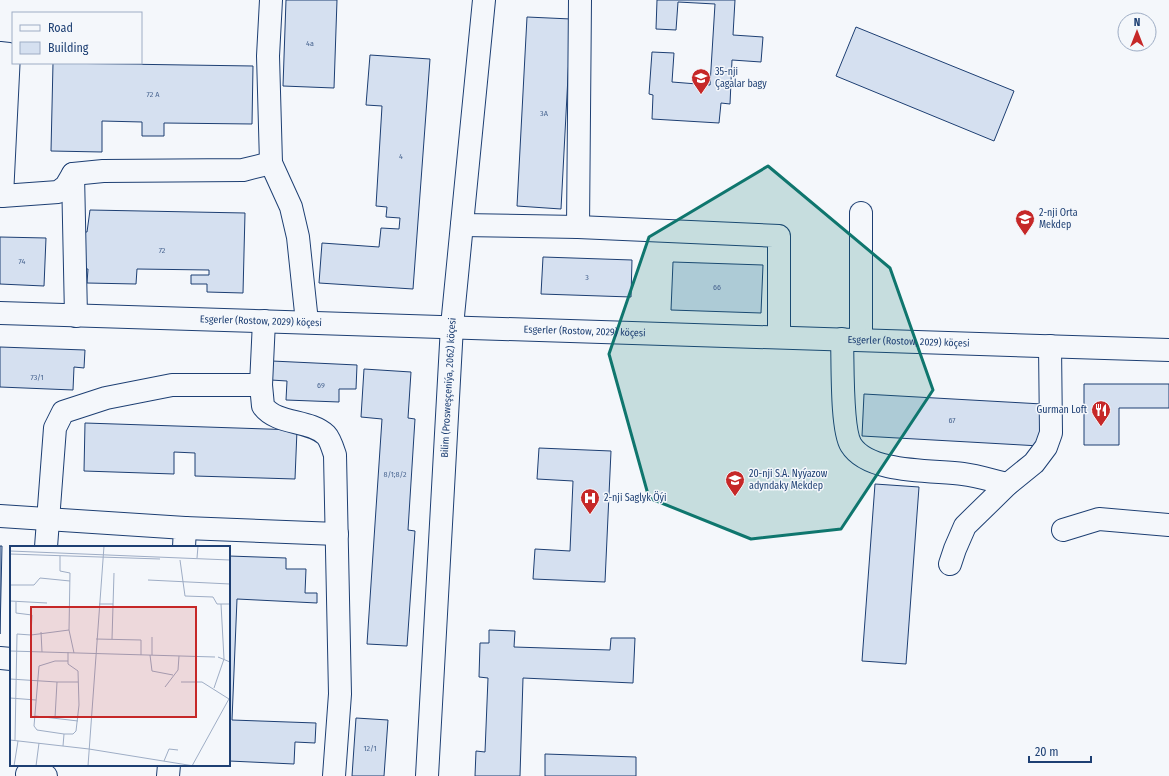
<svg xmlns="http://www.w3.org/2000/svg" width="1169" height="776" viewBox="0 0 1169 776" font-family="'Fira Sans Condensed',sans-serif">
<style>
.building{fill:#d5e0f0;stroke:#1d3f73}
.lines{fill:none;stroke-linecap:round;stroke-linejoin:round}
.minor-casing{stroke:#1d3f73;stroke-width:24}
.minor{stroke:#f4f7fb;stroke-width:22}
.marked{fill:#0f766e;fill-opacity:0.2;stroke:#0f766e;stroke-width:3;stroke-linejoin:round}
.labels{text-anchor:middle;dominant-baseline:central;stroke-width:3;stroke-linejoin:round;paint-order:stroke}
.number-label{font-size:8px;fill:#4b6792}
.poi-label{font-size:10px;fill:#1d3f73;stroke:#f4f7fb;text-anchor:start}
.street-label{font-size:10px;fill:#1d3f73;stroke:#f4f7fb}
.inset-road{fill:none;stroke:#9eadc5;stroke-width:1}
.view{fill:#c62828;fill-opacity:0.15;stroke:#c62828;stroke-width:2}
.inset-edge{fill:none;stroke:#1d3f73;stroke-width:2}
</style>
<rect width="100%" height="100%" fill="#f4f7fb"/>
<g class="building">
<path d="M286 0H337L334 88 283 86Z"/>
<path d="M657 0H735L733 35 763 37 761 62 732 60 730 104 721 103 719 123 652 119 653 95 649 94 652 52 674 53 672 82 710 85 715 4 678 2 676 30 656 29Z"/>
<path d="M527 17 571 19 561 209 517 206Z"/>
<path d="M856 27 1014 91 994 141 836 76Z"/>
<path d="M370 55 430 59 413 289 319 283 322 243 379 247 381 228 399 229 400 218 386 217 387 207 376 206 382 106 366 105Z"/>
<path d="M53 63 253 66 252 124 164 123V136H142V122L102 121V152L51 151Z"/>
<path d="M90 210 245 213 243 293 207 292V284H191V275H209V270L137 269 136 284 87 283 88 269H80V232H87Z"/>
<path d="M0 237 46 238 44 286 0 284Z"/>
<path d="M543 257 632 260 631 297 541 294Z"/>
<path d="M673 262 763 265 761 313 671 310Z"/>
<path d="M0 347 85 350 84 368 74 367 73 390 0 387Z"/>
<path d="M272 361 357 365 356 389H339V402L286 400 287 381 271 380Z"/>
<path d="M364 369 411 372 408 418 415 419 408 530 415 531 407 646 367 644 382 419 361 417Z"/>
<path d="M1084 384H1169V408H1119V445H1084Z"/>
<path d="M864 394 1042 404 1040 446 862 436Z"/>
<path d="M85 423 297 430 295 479 195 476V453L174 452V474L84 471Z"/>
<path d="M539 448 611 451 605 582 533 579 535 549 570 551 573 481 537 479Z"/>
<path d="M875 484 919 487 906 664 862 661Z"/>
<path d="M0 546H2L0 634Z"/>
<path d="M229 556 286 558V569H306L305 593H317V603L237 599 232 720 316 723 315 743 295 742 294 764 229 761Z"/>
<path d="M489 630 515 631 514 647 610 650 611 638H635L633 683 523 678 520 776H475L476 751 485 752 488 678 479 677 480 643H489Z"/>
<path d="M356 718 388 720 384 776H352Z"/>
<path d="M545 754 636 757V776H545Z"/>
</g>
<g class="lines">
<g class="minor-casing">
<g id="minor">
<path d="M271 0 268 56 271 163 291 207 298 237 307 322"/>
<path d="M0 53 9 54 2 196 0 195"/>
<path d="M73 174 76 316"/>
<path d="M2 196 58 192 66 186 73 174 103 171 243 170 271 163"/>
<path d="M861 213V340"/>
<path d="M462 225 578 227 779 236V337"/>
<path d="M578 227 580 0"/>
<path id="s1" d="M0 313 1169 350"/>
<path d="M264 321 261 385 263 406C277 425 309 419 326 435 330 439 333 449 335 455L340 694 334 776"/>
<path d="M842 339C843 361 841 429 851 445 869 474 933 470 963 474 978 476 994 481 1008 484"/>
<path d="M0 516 185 528 184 547"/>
<path d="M185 528 337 534"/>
<path d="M1063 530 1099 519 1169 525"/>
<path d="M46 547 55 428 63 412 106 398 172 385H261"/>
<path d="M950 564 955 549 965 526 1008 484 1034 463 1046 447 1051 433 1050 346"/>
<path d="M0 658 11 659"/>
<path d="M27 774 46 776"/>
<path d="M168 776 169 765"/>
<path id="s2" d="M427 776 452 326 484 0"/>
</g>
</g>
<use href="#minor" class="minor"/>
</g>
<path class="marked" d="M768 166 890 268 933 390 841 529 751 539 649 498 609 354 649 237Z"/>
<defs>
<g id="school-pin" transform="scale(1)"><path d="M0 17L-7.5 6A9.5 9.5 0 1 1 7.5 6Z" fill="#c62828" stroke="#f4f7fb"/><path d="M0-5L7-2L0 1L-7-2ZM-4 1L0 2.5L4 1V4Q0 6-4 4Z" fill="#fff"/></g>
<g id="restaurant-pin" transform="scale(1)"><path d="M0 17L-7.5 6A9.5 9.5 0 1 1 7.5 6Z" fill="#c62828" stroke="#f4f7fb"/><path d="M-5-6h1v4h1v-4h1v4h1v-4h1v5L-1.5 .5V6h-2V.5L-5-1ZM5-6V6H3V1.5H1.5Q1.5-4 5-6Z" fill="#fff"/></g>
<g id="hospital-pin" transform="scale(1)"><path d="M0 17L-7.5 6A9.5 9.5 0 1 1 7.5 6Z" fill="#c62828" stroke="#f4f7fb"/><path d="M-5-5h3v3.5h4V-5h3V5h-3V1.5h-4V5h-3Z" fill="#fff"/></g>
</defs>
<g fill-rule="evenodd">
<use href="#school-pin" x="701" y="78"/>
<use href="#school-pin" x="1025" y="219"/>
<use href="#restaurant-pin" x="1101" y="410"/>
<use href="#school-pin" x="735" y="480"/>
<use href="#hospital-pin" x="590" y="498"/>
</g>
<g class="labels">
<g class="number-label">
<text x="310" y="43">4a</text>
<text x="153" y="94">72 A</text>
<text x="544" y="113">3A</text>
<text x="401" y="156">4</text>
<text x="162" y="250">72</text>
<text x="22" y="261">74</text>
<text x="587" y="277">3</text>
<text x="717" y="287">66</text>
<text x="37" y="377">73/1</text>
<text x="321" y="385">69</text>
<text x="952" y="420">67</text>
<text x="395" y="474">8/1;8/2</text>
<text x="370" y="748">12/1</text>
</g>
<g class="poi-label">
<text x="715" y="72">35-nji<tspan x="715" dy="12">Çagalar bagy</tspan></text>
<text x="1039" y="213">2-nji Orta<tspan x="1039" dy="12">Mekdep</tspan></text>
<text x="1087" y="410" text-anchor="end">Gurman Loft</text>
<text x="749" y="474">20-nji S.A. Nyýazow<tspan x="749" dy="12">adyndaky Mekdep</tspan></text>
<text x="604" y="498">2-nji Saglyk Öýi</text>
</g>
<g class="street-label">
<text stroke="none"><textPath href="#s1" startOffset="261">Esgerler (Rostow, 2029) köçesi</textPath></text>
<text stroke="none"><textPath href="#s1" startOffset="585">Esgerler (Rostow, 2029) köçesi</textPath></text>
<text stroke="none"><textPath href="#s1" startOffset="909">Esgerler (Rostow, 2029) köçesi</textPath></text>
<text stroke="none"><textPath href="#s2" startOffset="389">Bilim (Prosweşçeniýa, 2062) köçesi</textPath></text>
</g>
</g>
<g transform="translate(10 546)">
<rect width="220" height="220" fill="#f4f7fb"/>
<path class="inset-road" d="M0 5 220 14M0 8 150 13M50 10V25L60 27 59 84 64 107M187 12 188 0M170 14 175 50 203 51 207 58H220M138 34 220 38M0 39H24L30 32 60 35M0 55 37 57M89 58H103M31 86 32 106M21 89 59 84M142 91V109M86 93 131 94V109M102 93 104 27M0 105 205 111M140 109 142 125 163 129M208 111 220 116M0 133 47 136 45 172M47 136H68M171 136H192L219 153M155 141 168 124 169 110M204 142 214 113 211 58M0 152 26 154M25 170 68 175M54 188 27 184 24 180 29 120 45 115H58M0 194 79 203 184 220M5 194 7 88 21 89 22 69 6 67V56M53 200 54 188H63L66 185 69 159 68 125 58 118V106M154 215 159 203 168 204M4 220 8 195M26 220 29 197M78 220 94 0M182 220 220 151"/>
<path class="view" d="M21 61H186V171H21Z"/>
<rect width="220" height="220" class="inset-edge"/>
</g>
<rect x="12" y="12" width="130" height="52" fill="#f4f7fb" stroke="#9eadc5"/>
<rect x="20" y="25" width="20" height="6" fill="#f4f7fb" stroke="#9eadc5"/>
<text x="48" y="32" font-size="12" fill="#1d3f73">Road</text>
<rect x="20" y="42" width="20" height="12" fill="#d5e0f0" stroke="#9eadc5"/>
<text x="48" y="52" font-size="12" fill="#1d3f73">Building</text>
<g transform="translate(1137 32)"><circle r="19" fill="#f4f7fb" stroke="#9eadc5"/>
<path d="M0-3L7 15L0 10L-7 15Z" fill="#c62828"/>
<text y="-6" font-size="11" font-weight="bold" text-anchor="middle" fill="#1d3f73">N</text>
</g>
<path d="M1029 756v6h62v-6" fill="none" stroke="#1d3f73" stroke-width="2"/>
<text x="1035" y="756" font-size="12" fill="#1d3f73" stroke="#f4f7fb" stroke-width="3" paint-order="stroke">20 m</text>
</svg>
